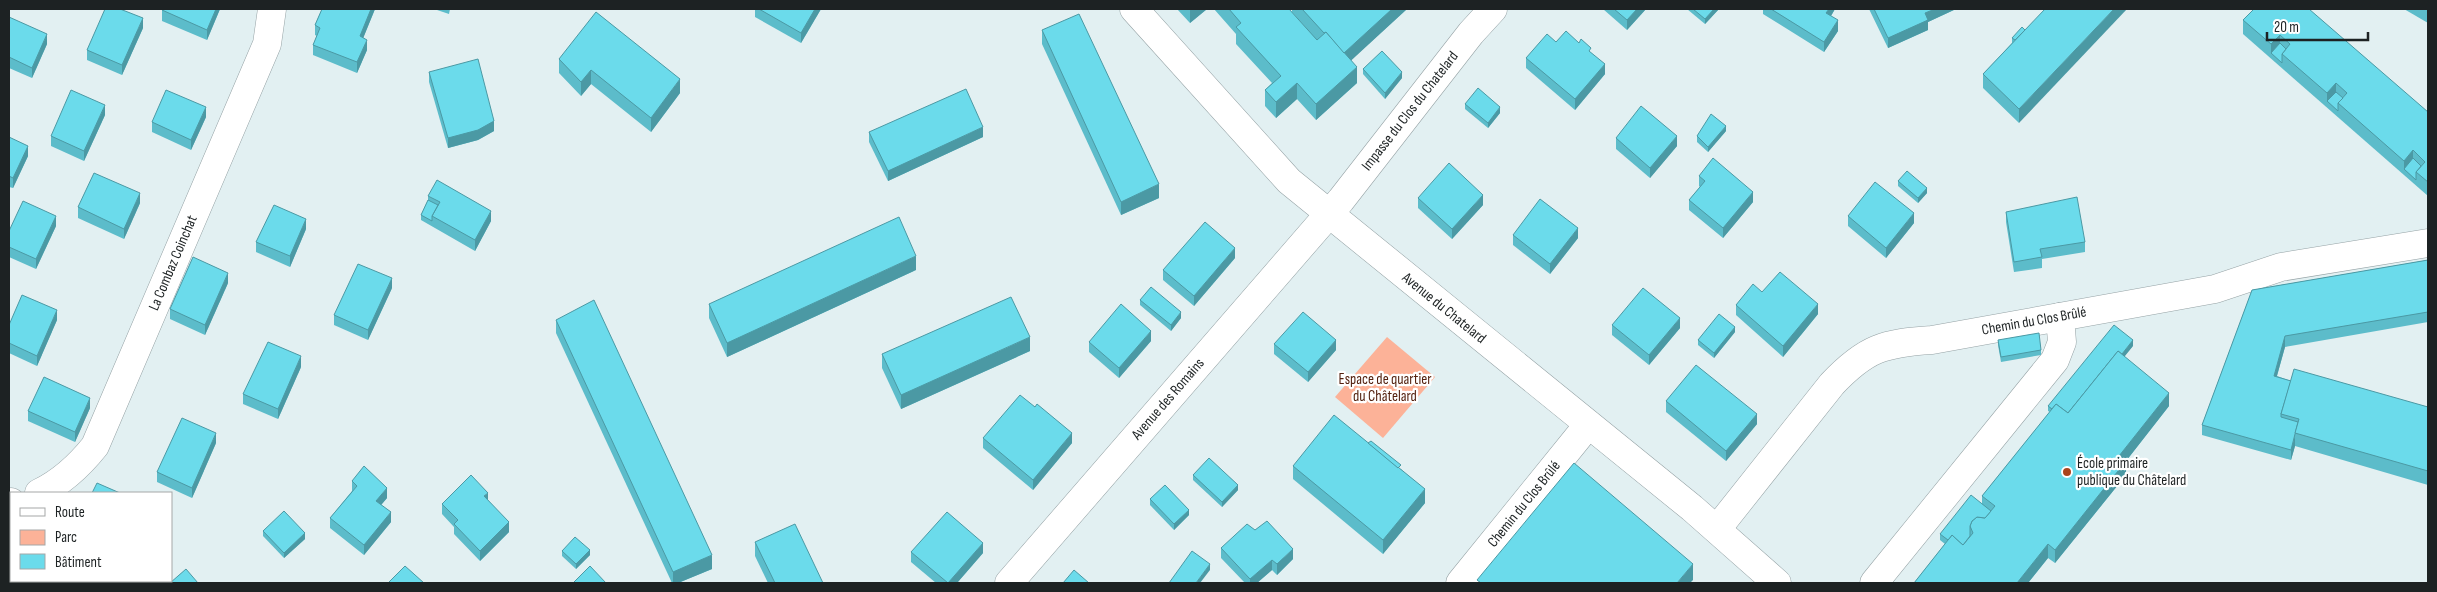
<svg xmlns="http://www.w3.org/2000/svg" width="2437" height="592" viewBox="0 0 2437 592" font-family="'Sofia Sans Condensed',sans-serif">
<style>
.green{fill:#fcb298}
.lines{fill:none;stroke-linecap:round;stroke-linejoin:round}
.minor-casing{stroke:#95a2a5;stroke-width:29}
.minor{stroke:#fff;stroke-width:28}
.wall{fill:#5cbcca}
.shaded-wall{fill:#4b99a4}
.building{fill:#6bdbeb;stroke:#4b99a4}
.poi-dot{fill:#aa441c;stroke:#fff;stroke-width:2}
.labels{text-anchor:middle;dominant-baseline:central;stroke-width:4.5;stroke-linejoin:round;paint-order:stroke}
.street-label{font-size:15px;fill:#1d2223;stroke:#fff}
.park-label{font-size:15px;fill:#53210f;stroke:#fff}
.poi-label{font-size:15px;fill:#1d2223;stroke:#fff;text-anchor:start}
</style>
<rect width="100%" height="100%" fill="#e2f0f2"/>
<path class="green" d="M1387 337 1435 377 1383 438 1335 397Z"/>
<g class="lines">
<g class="minor-casing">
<g id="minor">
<path d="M1134 9 1289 181 1692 508 1777 583"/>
<path d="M39 493C62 482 79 466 95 446L267 44 272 9"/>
<path d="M9 503 11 502"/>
<path d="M1717 529 1832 384C1866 348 1884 343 1932 340L2215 289 2281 267 2428 243"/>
<path d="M1009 583 1341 200 1471 33 1493 9"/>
<path d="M1460 583 1588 425"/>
<path d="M1874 583 2055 360 2062 342 2060 317"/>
</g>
</g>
<use href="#minor" class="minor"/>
</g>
<g class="wall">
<path d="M220 9 207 40 162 21V10Z"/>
<path d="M322 9H375L363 38 367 50 357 73 313 55V45L317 36 315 35V25Z"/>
<path d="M434 9H450L449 14Z"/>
<path d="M755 9H821L801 43 755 17Z"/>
<path d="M1177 9H1207L1190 23Z"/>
<path d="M1214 9H1289L1317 40 1292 12V9H1407L1351 60 1357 83 1316 120 1297 99 1276 118 1265 106V90L1272 83 1236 44V34Z"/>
<path d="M1603 9H1646L1627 30Z"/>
<path d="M1687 9H1719L1705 24Z"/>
<path d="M1763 9H1835L1831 16 1838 31 1824 52 1763 14Z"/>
<path d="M1869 9H1956L1928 22V30L1888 48Z"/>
<path d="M2254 9 2428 112V196L2243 34V20Z"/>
<path d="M2404 9H2428V23Z"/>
<path d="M9 17 47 44 32 78 9 68Z"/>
<path d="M143 28 122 75 87 60V50Z"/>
<path d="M1042 30 1159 198 1121 215 1042 44Z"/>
<path d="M2025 30 2019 123 1983 88V74L2012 43V38Z"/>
<path d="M1556 42 1591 53 1605 74 1575 110 1526 68V58Z"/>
<path d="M559 59 680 93 651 132 591 84 581 96 559 73Z"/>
<path d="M1363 69 1402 78 1385 99 1363 74Z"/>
<path d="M429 72 494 131 478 140 448 148 429 82Z"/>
<path d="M1465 104 1500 113 1488 128 1465 109Z"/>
<path d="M105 115 84 161 51 146V136Z"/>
<path d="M206 117 191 150 152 132V122Z"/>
<path d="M1726 131 1708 152 1697 142V136Z"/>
<path d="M869 132 983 137 888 181 869 142Z"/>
<path d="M9 137 28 156 13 188 9 187Z"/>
<path d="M1616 138 1677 146 1650 178 1616 149Z"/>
<path d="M1699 176 1753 202 1723 238 1689 210V200L1700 187 1699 186Z"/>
<path d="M1898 181 1927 193 1918 203 1898 186Z"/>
<path d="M428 196 491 221 475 251 421 220V215L428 200Z"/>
<path d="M1418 198 1483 205 1452 239 1418 208Z"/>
<path d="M140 203 124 239 78 218V207Z"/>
<path d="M2006 212 2085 242V252L2042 259V268L2014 272 2006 222Z"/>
<path d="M1848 216 1914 223 1886 258 1848 226Z"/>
<path d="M56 226 36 269 9 257V231Z"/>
<path d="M306 229 290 267 256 252V242Z"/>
<path d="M1513 235 1578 238 1550 274 1513 245Z"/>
<path d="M1235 258 1194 306 1163 280V270Z"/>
<path d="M2428 260V322L2285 347 2277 376 2291 381 2428 407V485L2295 446 2291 460 2202 435V425L2252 290Z"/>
<path d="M916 270 727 357 709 318V304Z"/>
<path d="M228 283 205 335 170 319V309Z"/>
<path d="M392 288 368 340 334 325V315Z"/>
<path d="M1762 292 1818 314 1783 357 1736 315V305Z"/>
<path d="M1140 300 1181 318 1171 331 1140 305Z"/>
<path d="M57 320 37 366 9 353V325Z"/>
<path d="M556 320 712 569 678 583H672L556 333Z"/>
<path d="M1612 325 1680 328 1649 365 1612 335Z"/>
<path d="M1735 332 1714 358 1698 345V340Z"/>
<path d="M1998 340 2041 350V355L2001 362 1998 345Z"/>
<path d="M1151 341 1119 378 1089 352V342Z"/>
<path d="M1274 344 1336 350 1308 382 1274 354Z"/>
<path d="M2133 346 2124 356 2169 406 2126 461V475L2055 563 2048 558 2028 583H1914L1945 544 1940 540V534L1982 504V496L2050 412 2048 411V406Z"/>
<path d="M1030 351 901 409 882 368V354Z"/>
<path d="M301 367 278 419 243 404V394Z"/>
<path d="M1666 401 1757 424 1726 461 1666 412Z"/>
<path d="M90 408 75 442 28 421V411Z"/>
<path d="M983 438 1072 443 1033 490 983 448Z"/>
<path d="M216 443 192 498 157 482V472Z"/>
<path d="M1293 466 1401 469 1425 503 1383 554 1293 479Z"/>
<path d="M1193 475 1238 490 1222 507 1193 480Z"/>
<path d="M352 481 387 498 381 505 391 522 364 555 330 528V518L352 491Z"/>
<path d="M1150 499 1189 515 1174 530 1150 505Z"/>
<path d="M488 500 509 532 480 561 454 534V527L442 514V504Z"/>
<path d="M263 531 305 539 284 558 263 536Z"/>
<path d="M755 542 823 583H768L755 556Z"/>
<path d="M1221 548 1293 559 1277 575 1272 570 1257 583H1245L1221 558Z"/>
<path d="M562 551 590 555 576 569 562 556Z"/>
<path d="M911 552 983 553 957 583H936L911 562Z"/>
</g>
<g class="shaded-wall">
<path d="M216 9H220L207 40V30Z"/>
<path d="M371 9H375L360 46V36Z"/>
<path d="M815 9H821L801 43V33Z"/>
<path d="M1190 9H1207L1190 23Z"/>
<path d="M1392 9H1407L1343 68V54Z"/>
<path d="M1637 9H1646L1627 30V20Z"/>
<path d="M1714 9H1719L1705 24V19Z"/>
<path d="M1829 9H1835L1826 24V13Z"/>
<path d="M1935 9H1956L1928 22V30L1888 48V38L1925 13Z"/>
<path d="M2114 9H2127L2019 123V109Z"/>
<path d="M143 18V28L122 75V65Z"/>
<path d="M1838 20V31L1824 52V42Z"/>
<path d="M47 34V44L32 78V68Z"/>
<path d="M2280 35V48L2271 53V58V44Z"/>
<path d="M367 40V50L357 73V62Z"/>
<path d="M1605 64V74L1575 110V99Z"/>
<path d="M1357 67V83L1316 120V104Z"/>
<path d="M591 70V84L581 96V82Z"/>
<path d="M1402 72V78L1385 99V93Z"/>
<path d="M680 79V93L651 132V118Z"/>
<path d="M1297 83V99L1276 118V102Z"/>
<path d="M2336 83V97L2327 101V107V93Z"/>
<path d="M105 105V115L84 161V151Z"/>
<path d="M206 107V117L191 150V140Z"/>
<path d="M1500 107V113L1488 128V123Z"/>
<path d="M494 121V131L478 140 448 148V138Z"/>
<path d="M1726 126V131L1708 152V147Z"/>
<path d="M983 127V137L888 181V171Z"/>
<path d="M1677 136V146L1650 178V168Z"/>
<path d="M28 146V156L13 188V178Z"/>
<path d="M2413 150V164L2404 169V161Z"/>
<path d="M1159 184V198L1121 215V202Z"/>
<path d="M1927 188V193L1918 203V198Z"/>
<path d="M1753 192V202L1723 238V228Z"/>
<path d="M140 193V203L124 239V229Z"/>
<path d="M1483 195V205L1452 239V229Z"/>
<path d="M491 211V221L475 251V240Z"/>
<path d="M1914 213V223L1886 258V248Z"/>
<path d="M56 216V226L36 269V259Z"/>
<path d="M306 219V229L290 267V256Z"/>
<path d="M1578 228V238L1550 274V264Z"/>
<path d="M1235 248V258L1194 306V296Z"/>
<path d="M916 256V270L727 357V343Z"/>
<path d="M228 273V283L205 335V325Z"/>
<path d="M392 278V288L368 340V330Z"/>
<path d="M1818 304V314L1783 357V346Z"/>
<path d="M57 310V320L37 366V356Z"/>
<path d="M1181 312V318L1171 331V325Z"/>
<path d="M1680 318V328L1649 365V355Z"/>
<path d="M1735 327V332L1714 358V353Z"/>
<path d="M1151 331V341L1119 378V368Z"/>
<path d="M2285 336V347L2274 386V376Z"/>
<path d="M1030 337V351L901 409V395Z"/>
<path d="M1336 340V350L1308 382V372Z"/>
<path d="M2133 340V346L2068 427V421Z"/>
<path d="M301 356V367L278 419V409Z"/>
<path d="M2169 393V406L2119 470V456Z"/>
<path d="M90 398V408L75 442V432Z"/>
<path d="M1757 414V424L1726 461V451Z"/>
<path d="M216 433V443L192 498V488Z"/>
<path d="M1072 433V443L1033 490V480Z"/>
<path d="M2295 436V446L2291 460V450Z"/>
<path d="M2126 461V475L2055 563V550Z"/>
<path d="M1238 485V490L1222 507V502Z"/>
<path d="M387 488V498L376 511V501Z"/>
<path d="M1425 489V503L1383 554V540Z"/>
<path d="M488 493V503L484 496Z"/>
<path d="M1189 510V515L1174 530V524Z"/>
<path d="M391 512V522L364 555V545Z"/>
<path d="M509 522V532L480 561V551Z"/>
<path d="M305 533V539L284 558V553Z"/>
<path d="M983 543V553L957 583H948Z"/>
<path d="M2048 544V558L2028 583H2017Z"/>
<path d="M1293 549V559L1277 575V564Z"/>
<path d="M590 550V555L576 569V564Z"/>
<path d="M712 555V569L678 583H673V572Z"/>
<path d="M1272 560V570L1257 583H1250V579Z"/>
<path d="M1210 564V570L1200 583H1196Z"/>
<path d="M1693 564V580L1690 583H1677Z"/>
</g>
<g class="building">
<path d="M105 9H120L143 18 122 65 87 50Z"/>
<path d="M163 9H216L207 30 162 10Z"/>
<path d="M322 9H371L360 36 367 40 357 62 313 45 320 28 315 25Z"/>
<path d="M759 9H815L801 33Z"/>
<path d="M1229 9H1289L1317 40 1326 32 1357 67 1316 104 1297 83 1276 102 1265 90 1281 76 1236 27 1241 23Z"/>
<path d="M1302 9H1392L1344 53 1326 32 1324 33Z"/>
<path d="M1614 9H1637L1627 20Z"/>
<path d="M1693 9H1714L1705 19Z"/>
<path d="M1771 9H1829L1826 13 1838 20 1824 42Z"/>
<path d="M1874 9H1935L1925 13 1928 20 1888 38Z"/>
<path d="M2045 9H2114L2019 109 1983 74Z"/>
<path d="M2254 9H2309L2428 112V182L2416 172 2425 162 2413 150 2404 161 2338 103 2347 93 2336 83 2327 93 2282 54 2290 44 2280 35 2271 44 2243 20Z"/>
<path d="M596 12 680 79 651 118 591 70 581 82 559 59Z"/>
<path d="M1079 14 1159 184 1121 202 1042 30Z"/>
<path d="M9 17 47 34 32 68 9 57Z"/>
<path d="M2022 27 2025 30 2015 40 2012 38Z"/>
<path d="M1566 31 1579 43 1581 39 1591 48 1589 51 1605 64 1575 99 1526 58 1547 34 1556 42Z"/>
<path d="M2280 43 2286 49 2282 54V63L2271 53Z"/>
<path d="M1382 51 1402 72 1385 93 1363 69Z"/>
<path d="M478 59 494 121 478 130 448 138 429 72Z"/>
<path d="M1478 88 1500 107 1488 123 1465 104Z"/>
<path d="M966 89 983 127 888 171 869 132Z"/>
<path d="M71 90 105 105 84 151 51 136Z"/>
<path d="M166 90 206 107 191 140 152 122Z"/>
<path d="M2336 92 2343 98 2338 103V111L2327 101Z"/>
<path d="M1641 106 1677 136 1650 168 1616 138Z"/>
<path d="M1711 114 1726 126 1708 147 1697 136Z"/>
<path d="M9 137 28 146 13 178 9 176Z"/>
<path d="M1713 158 1753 192 1723 228 1689 200 1705 181 1699 176Z"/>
<path d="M2413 158 2421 166 2416 172V180L2404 169Z"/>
<path d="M1449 163 1483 195 1452 229 1418 198Z"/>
<path d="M1907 171 1927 188 1918 198 1898 181Z"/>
<path d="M94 173 140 193 124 229 78 207Z"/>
<path d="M437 180 491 211 475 240 432 216 440 202 428 196Z"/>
<path d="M1875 182 1914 213 1886 248 1848 216Z"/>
<path d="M2077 197 2085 242 2040 249 2042 257 2014 262 2006 212Z"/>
<path d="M1540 199 1578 228 1550 264 1513 235Z"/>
<path d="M428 200 438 205 432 216V221L421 215Z"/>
<path d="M23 201 56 216 36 259 9 247V231Z"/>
<path d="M274 205 306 219 290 256 256 242Z"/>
<path d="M899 217 916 256 727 343 709 304Z"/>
<path d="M1205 222 1235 248 1194 296 1163 270Z"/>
<path d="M193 257 228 273 205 325 170 309Z"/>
<path d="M2428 260V312L2285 336 2274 376 2291 381 2281 414V417L2298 422 2291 450 2202 425 2252 290Z"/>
<path d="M358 264 392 278 368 330 334 315Z"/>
<path d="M1780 272 1818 304 1783 346 1736 305 1753 284 1762 292Z"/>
<path d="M1151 287 1181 312 1171 325 1140 300Z"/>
<path d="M1643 288 1680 318 1649 355 1612 325Z"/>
<path d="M22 295 57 310 37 356 9 343V325Z"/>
<path d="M1011 297 1030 337 901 395 882 354Z"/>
<path d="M594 300 712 555 673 572 556 320Z"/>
<path d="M1121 304 1151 331 1119 368 1089 342Z"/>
<path d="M1303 312 1336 340 1308 372 1274 344Z"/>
<path d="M1719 314 1735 327 1714 353 1698 340Z"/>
<path d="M2114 325 2133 340 2122 354 2118 351 2068 413 2056 404 2052 409 2048 406Z"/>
<path d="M2039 333 2041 350 2001 357 1998 340Z"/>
<path d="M268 342 301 356 278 409 243 394Z"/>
<path d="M2118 351 2169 393 2119 456 2126 461 2055 550 2048 544 2017 583H1914L1952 535 1963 545 1973 533 1970 526 1972 521 1977 517 1985 518 1995 506 1982 496 2056 404 2068 413Z"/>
<path d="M1696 365 1757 414 1726 451 1666 401Z"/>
<path d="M2294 369 2428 407V471L2295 433 2299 419 2281 414Z"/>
<path d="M44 377 90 398 75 432 28 411Z"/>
<path d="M1020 395 1035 407 1037 404 1072 433 1033 480 983 438Z"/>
<path d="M1334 415 1425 489 1383 540 1293 466Z"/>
<path d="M182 418 216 433 192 488 157 472Z"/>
<path d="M1371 441 1401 465 1398 468 1368 443Z"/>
<path d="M1209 458 1238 485 1222 502 1193 475Z"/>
<path d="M1574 463 1693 564 1677 583H1481L1477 580Z"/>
<path d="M364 466 387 488 376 501 391 512 364 545 330 518 357 486 352 481Z"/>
<path d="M471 475 488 493 484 496 509 522 480 551 454 524 458 520 442 504Z"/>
<path d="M97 483 120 493H92Z"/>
<path d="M1165 485 1189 510 1174 524 1150 499Z"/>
<path d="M1971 495 1991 511 1985 518 1977 517 1972 521 1970 526V536L1963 545 1952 535 1948 540 1940 534Z"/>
<path d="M284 511 305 533 284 553 263 531Z"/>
<path d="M947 512 983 543 948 583 911 552Z"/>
<path d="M1267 521 1293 549 1277 564 1272 560 1250 579 1221 548 1247 524 1255 530Z"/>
<path d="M795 524 823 583H775L755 542Z"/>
<path d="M575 537 590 550 576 564 562 551Z"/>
<path d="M1192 551 1210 564 1196 583H1169Z"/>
<path d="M405 566 424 583H388Z"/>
<path d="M590 566 606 583H573Z"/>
<path d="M186 569 198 583H170Z"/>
<path d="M1074 570 1089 583H1063Z"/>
</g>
<circle class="poi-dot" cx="2067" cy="472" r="5"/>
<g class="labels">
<g class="street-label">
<text transform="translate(1410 111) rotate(-52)">Impasse du Clos du Chatelard</text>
<text transform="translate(173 263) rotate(-67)">La Combaz Coinchat</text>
<text transform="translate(1444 308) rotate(39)">Avenue du Chatelard</text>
<text transform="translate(2034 321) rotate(-10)">Chemin du Clos Brûlé</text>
<text transform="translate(1168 399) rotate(-49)">Avenue des Romains</text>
<text transform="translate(1524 504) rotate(-51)">Chemin du Clos Brûlé</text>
</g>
<g class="park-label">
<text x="1385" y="379">Espace de quartier<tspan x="1385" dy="17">du Châtelard</tspan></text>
</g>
<g class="poi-label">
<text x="2077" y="463">École primaire<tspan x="2077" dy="17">publique du Châtelard</tspan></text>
</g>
</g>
<rect width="2437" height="592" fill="none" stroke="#1d2223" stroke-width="20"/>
<rect x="10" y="492" width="162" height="90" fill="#ffffff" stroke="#a5a7a7"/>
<rect x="20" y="508" width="25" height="8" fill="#ffffff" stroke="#a5a7a7"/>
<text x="55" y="517" font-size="15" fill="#1d2223">Route</text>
<rect x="20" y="530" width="25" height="15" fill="#fcb298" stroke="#a5a7a7"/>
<text x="55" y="542" font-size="15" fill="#1d2223">Parc</text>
<rect x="20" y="554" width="25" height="15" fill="#6bdbeb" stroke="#a5a7a7"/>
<text x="55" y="567" font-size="15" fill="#1d2223">Bâtiment</text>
<path d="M2267 32v8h101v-8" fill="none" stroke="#1d2223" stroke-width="2.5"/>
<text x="2274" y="32" font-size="15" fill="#1d2223" stroke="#ffffff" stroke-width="4" paint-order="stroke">20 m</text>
</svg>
